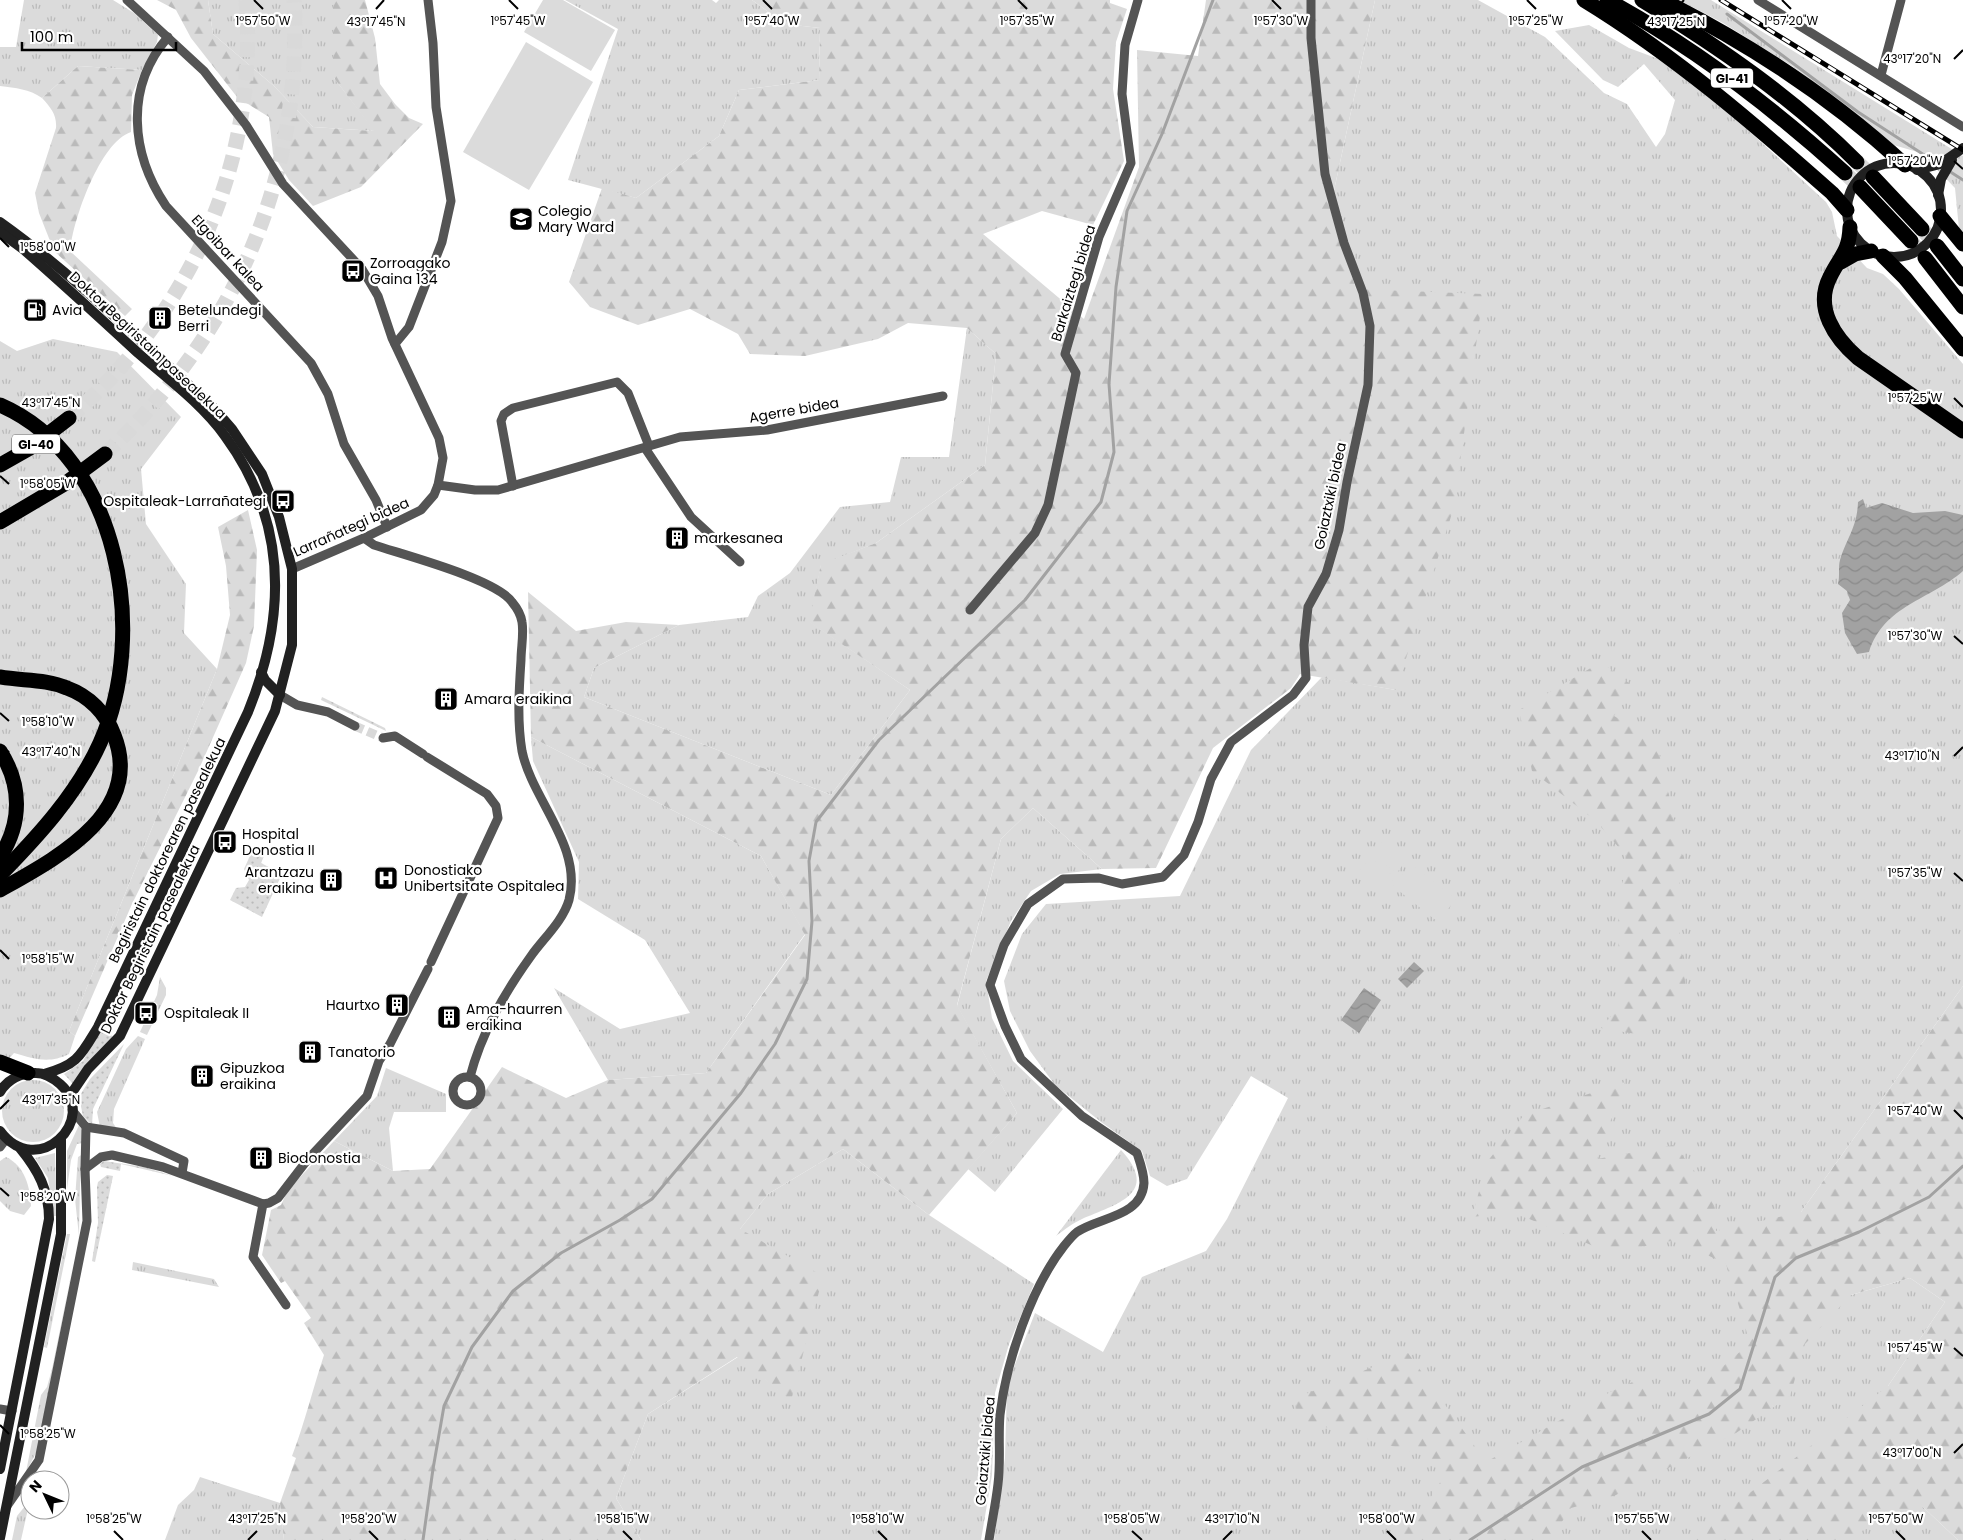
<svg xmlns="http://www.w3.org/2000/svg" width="1963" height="1540" viewBox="0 0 1963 1540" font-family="Poppins,sans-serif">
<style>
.grass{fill:url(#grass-tufts)}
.forest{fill:url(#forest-firs)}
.garden{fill:url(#garden-dots)}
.pitch{fill:#dbdbdb}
.water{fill:url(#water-waves)}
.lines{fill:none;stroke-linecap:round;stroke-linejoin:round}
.stream{stroke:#a2a2a2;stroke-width:3}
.minor-tunnel{stroke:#d9d9d9;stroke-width:9;stroke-dasharray:9 4.5;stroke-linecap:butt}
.motorway-tunnel{stroke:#d9d9d9;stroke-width:15;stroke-dasharray:15 8;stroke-linecap:butt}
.minor{stroke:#545454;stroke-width:9}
.secondary{stroke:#212121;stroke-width:10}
.motorway{stroke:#000;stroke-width:15}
.rail-casing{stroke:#000;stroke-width:5}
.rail{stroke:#fff;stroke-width:3;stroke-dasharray:9;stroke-linecap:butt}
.ticks{fill:none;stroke:#000;stroke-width:2}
.labels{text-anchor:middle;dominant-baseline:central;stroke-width:4.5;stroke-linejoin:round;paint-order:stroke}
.shield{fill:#fff;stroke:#4c4c4c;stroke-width:1}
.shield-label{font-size:12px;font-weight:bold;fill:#000}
.poi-label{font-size:14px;fill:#000;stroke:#fff;text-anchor:start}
.street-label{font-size:14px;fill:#000;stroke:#fff}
.ticks-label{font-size:12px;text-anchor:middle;fill:#000;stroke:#fff;stroke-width:4.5;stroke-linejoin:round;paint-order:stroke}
</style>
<defs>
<pattern id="grass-tufts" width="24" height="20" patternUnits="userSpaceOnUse" patternTransform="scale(1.25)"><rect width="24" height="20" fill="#dbdbdb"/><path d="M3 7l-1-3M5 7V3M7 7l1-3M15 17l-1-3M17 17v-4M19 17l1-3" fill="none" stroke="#bababa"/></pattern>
<pattern id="forest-firs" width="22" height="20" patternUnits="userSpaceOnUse" patternTransform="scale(1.25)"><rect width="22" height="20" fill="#dbdbdb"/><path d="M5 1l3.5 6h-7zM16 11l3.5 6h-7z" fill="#bababa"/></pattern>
<pattern id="garden-dots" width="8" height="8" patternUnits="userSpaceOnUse" patternTransform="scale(1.25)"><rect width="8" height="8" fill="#dbdbdb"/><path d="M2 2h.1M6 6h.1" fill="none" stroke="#bababa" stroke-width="1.8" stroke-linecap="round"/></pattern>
<pattern id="water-waves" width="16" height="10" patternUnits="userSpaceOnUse" patternTransform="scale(1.25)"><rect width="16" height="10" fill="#a2a2a2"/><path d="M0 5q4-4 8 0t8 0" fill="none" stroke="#8a8a8a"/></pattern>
</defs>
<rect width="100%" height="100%" fill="#fff"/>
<g class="grass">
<path d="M24 0H113L134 13 158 35 157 42 142 70 78 66 42 98C29 89 16 88 0 86V47H16Z"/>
<path d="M208 0H334V78L375 131 313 127 274 86 213 34Z"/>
<path d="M565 0H712L716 3 719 0H752L785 24 820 28 819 80 739 90 719 136 636 198 568 180 618 29Z"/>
<path d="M1375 0H1478L1545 37 1604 93 1627 104 1656 147 1665 134 1675 100 1644 64 1618 87 1603 80 1555 31 1589 25 1629 48 1664 61 1699 85 1826 202 1832 212 1837 236 1867 268 1883 274 1899 289 1963 364V986L1801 1212 1851 1295 1910 1278 1945 1302 1888 1386 1923 1507 1958 1540H994L1005 1458 1007 1385 1035 1313 1103 1352 1142 1277 1206 1251 1227 1219 1288 1098 1251 1076 1187 1179 1167 1186 1150 1176 1142 1151 1101 1122 1055 1085 1030 1051 1010 1011 1004 981 1022 934 1046 904 1180 896 1251 750 1322 677 1396 690 1356 289 1330 209Z"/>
<path d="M1679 0H1711L1963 156V234L1959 229 1955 188 1921 153 1890 144 1852 110 1792 66 1723 23Z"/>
<path d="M967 328 996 354 985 465 876 543 821 565 810 622 910 690 831 795 584 697 594 668 679 625 748 617 758 596 790 573 840 507 890 502 901 457H949Z"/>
<path d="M53 339 117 352 181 417 141 469 146 524 186 584 184 633 217 669 69 1031 75 1036 69 1054C49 1064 35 1059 14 1053L0 1069V341L17 351Z"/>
<path d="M531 737 761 856 805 934 706 1073 608 1080 554 988 620 1029 690 1013 645 940 578 899 579 862 533 761Z"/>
<path d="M1033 808 1102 869 1060 874 1031 891 1011 921 986 981 992 1018 1013 1061 1063 1109 995 1192 968 1169 1017 1113 957 1006 1001 839Z"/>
<path d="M160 977 166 988V995L147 1035 140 1032 157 995Z"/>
<path d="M138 1036 145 1039 114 1109 113 1123 117 1129 100 1127 97 1112 126 1049Z"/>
<path d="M386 1068 446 1094V1112H394L389 1128 393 1171 334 1141 377 1096Z"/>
<circle cx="33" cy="1111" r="31"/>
<path d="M79 1125 83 1132V1143L77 1144 71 1160 67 1189V1151Z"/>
<path d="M843 1149 929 1215 1034 1284 1009 1344 995 1393 992 1475 981 1540H641L616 1498 648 1414 738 1357 791 1400 740 1229 768 1194Z"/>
<path d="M1121 1150C1161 1194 1116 1204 1082 1219 1073 1223 1064 1230 1056 1236Z"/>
<path d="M55 1153 57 1216H54L48 1178 35 1158Z"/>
<path d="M83 1154 80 1185 79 1235 37 1451 26 1472 41 1395 47 1387 52 1369 79 1236 75 1199 78 1157Z"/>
<path d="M6 1157C25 1166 30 1187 31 1206L24 1215 10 1211 0 1201V1161Z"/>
<path d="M67 1234H70L47 1348 44 1347Z"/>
<path d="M133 1262 214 1279 219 1287 132 1270Z"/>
<path d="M200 1477 280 1503 284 1540H165L178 1505 194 1490Z"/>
<path d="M30 1500 21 1540H12L17 1516Z"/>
</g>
<g class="forest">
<path d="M157 0H208L213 34 274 86 313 127 374 131 334 78V0H365L375 38 380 84 395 104 409 118 423 124 361 187 313 206 289 180 273 154 269 117 237 97 191 38 176 10Z"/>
<path d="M752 0H1110V3L1127 9 1116 42 1113 89 1124 161 1093 225 1042 211 983 234 1084 319 1139 167 1137 50 1198 56 1206 0H1375L1330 209 1356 289 1483 294 1454 507 1396 690 1300 674 1291 688 1213 748 1156 868 1102 869 1033 808 1001 839 957 1005 1017 1113 929 1215 843 1149 768 1194 740 1229 823 1276 791 1401 737 1357 648 1414 616 1498 641 1540H284L280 1503 296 1458 292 1456C305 1422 313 1388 324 1355L304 1323 311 1318 285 1281 281 1283 262 1255 271 1210 281 1205 288 1190 334 1141 393 1171 430 1169 502 1067 566 1098 608 1080 706 1073 805 935 761 856 531 737 528 592 576 631 626 622 679 625 594 668 584 697 831 795 910 690 809 622 821 564 876 543 985 465 996 354 967 328 908 323 878 339 805 356 750 354 738 334 690 309 638 325 590 307 569 282 602 188 636 198 719 136 739 90 819 80 820 28 785 24Z"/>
<path d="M78 66 142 70 132 95 131 132C100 142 73 220 70 251L132 309 125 316 54 251 39 213 35 193 56 128C57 115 51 108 42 98Z"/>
<path d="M248 510 257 550 254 626 246 663 199 769 132 904 75 1036 69 1031 217 669 230 615 226 566 218 527Z"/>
<path d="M1601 662 1634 687 1614 716 1656 740 1683 858 1677 906 1686 991 1641 1035 1601 1028 1623 1002 1617 929 1626 856 1596 821 1532 771 1519 710Z"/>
<path d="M1963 986V1540H1958L1923 1507 1854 1534 1845 1540H1689L1888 1386 1945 1302 1910 1278 1851 1295 1805 1344 1790 1396 1736 1433 1614 1496 1571 1508 1550 1540H1404L1386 1521 1424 1508 1446 1473 1423 1455 1301 1420 1293 1399 1408 1353 1486 1462 1612 1391 1644 1377 1650 1398 1634 1422 1640 1438 1750 1343 1726 1264 1676 1240 1610 1253 1513 1212 1472 1217 1487 1162 1524 1115 1625 1082 1597 1159 1674 1145 1714 1196 1716 1231 1801 1212Z"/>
</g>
<g class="garden">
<path d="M322 697 385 728 386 731 321 700Z"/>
<path d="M253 849 265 854 261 863 282 874 262 917 230 900 236 888 245 887 249 880 244 869Z"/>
<path d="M103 1024 114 1039 73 1084 64 1074 83 1061Z"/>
<path d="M124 1044 93 1109 92 1125 83 1116 79 1097 90 1079Z"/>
<path d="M104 1161 144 1167 173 1176 121 1164 120 1171 101 1167 100 1164Z"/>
<path d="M107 1175 113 1176 95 1262 92 1261 98 1223 97 1187 98 1182Z"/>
</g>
<g class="pitch">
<path d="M543 0H563L615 30 591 71 524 32Z"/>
<path d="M526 42 593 82 529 190 463 152Z"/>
<path d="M1382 842 1406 860 1397 873 1372 855Z"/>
<path d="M1370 858 1395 877 1386 890 1360 870Z"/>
<path d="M1411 864 1456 899 1438 922 1393 886Z"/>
</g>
<g class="water">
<path d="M1863 499 1866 508 1882 503 1913 513 1945 511 1963 515V571C1930 600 1884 605 1869 652L1857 654 1845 633 1842 613 1850 600 1847 591 1838 584C1840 576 1838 567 1840 560 1847 537 1857 528 1858 502Z"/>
<path d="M1414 962 1424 971 1407 988 1398 979Z"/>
<path d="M1364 988 1381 1000 1359 1033 1341 1020Z"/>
</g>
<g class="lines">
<g class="stream">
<path d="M1727 14 1858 112 1935 162"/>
<path d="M1949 171 1963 180"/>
<path d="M423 1540 433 1469 444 1406 472 1347 513 1291 561 1253 620 1220 652 1199 741 1093 775 1044 807 979 812 921 809 861 816 822 879 740 1025 600 1101 502 1114 452 1109 384 1116 287 1127 211 1162 134 1213 0"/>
<path d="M1470 1540 1582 1467 1709 1414 1740 1389 1775 1277 1796 1258 1859 1232 1929 1197 1963 1166"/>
</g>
<path class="minor-tunnel" d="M355 726 383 738"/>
<g class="motorway-tunnel">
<path d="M1857 162 1873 177"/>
<path d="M1845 173 1860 187"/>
<path d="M1922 229 1937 246"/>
<path d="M1911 241 1925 258"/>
<path d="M69 418C190 314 259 161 246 0"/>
<path d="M105 454C235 333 303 178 294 0"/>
</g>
<g class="minor">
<path d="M127 0 204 71 246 125 283 184 362 269 378 296 392 338 439 438 443 458 438 485 434 495 421 510 364 538 292 569"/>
<path d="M1758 0 1963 127"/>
<path d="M168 37C124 88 131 154 166 206L311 363 328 394 344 444 376 500 387 527"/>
<path d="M1881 75 1901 0"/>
<path d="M395 344 409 327 442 242 451 201 436 107 433 43 428 0"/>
<path d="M645 448 691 517 740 562"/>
<path d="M438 485 475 490H498L680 437 767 430 943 396"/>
<path d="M513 486 501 421 504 414 513 408 617 382 628 393 649 446"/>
<path d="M364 538 374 545C404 555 496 579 512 602 517 608 521 615 522 622 524 634 521 648 521 660 519 690 517 721 522 751 532 800 583 846 569 900 563 921 543 939 531 956 505 992 481 1034 470 1077"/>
<path d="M970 610 1035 533 1048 505 1076 373 1065 354 1099 237 1131 163 1122 94 1125 45 1138 0"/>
<path d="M280 695 297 705 328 712 355 726"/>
<path d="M383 738 395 736 423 754"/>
<path d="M427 757 487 794 496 806 498 818 431 962"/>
<circle cx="467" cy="1091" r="14"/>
<path d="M86 1127 124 1133 184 1161 182 1173"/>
<path d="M0 1147 6 1139"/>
<path d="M85 1169 101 1157 112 1155 163 1167 263 1204 269 1203 278 1198 308 1159 367 1096 379 1061 390 1044 428 969"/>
<path d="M263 1204 253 1257 286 1305"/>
<path d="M0 1409 12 1411"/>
<path d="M7 1506 39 1460 87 1221 85 1169 86 1127 72 1110"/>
<path d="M989 1540C992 1521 996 1502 998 1484 1001 1461 998 1438 1000 1415 1006 1362 1031 1288 1064 1246 1068 1241 1073 1235 1077 1232 1099 1217 1142 1217 1144 1183 1144 1173 1140 1162 1137 1153L1082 1116 1021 1059 1005 1026 990 985 1004 945 1028 904 1063 879 1099 878 1122 884 1163 877 1184 855 1198 822 1211 779 1231 742 1293 695 1306 678 1304 645 1308 607 1326 574 1339 530 1347 482 1368 385 1370 326 1363 293 1344 243 1325 174 1311 38V0"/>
</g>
<g class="secondary">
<circle cx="1894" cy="210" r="47"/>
<path d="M1917 170 1940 164 1963 148"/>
<path d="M1938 195 1941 179 1952 160"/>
<path d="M0 222C76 276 143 344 212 406L232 429 262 474 279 517 292 569V645L275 711 120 1036 88 1069 69 1097"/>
<path d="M0 232 23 249C62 283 100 318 138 353 168 379 202 404 225 436 288 522 287 616 248 712L98 1027C81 1055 78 1065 44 1074"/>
<path d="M261 672 265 680 280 695"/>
<path d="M0 1092C7 1080 21 1072 36 1073 45 1073 53 1078 60 1084 100 1119 37 1181 0 1131"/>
<path d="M0 1469 49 1219C49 1190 38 1170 20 1148"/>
<path d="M0 1538 61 1234V1138"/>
</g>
<g class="motorway">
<path d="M1584 0C1674 55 1753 123 1832 193L1847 210"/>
<path d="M1607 0C1694 47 1771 106 1845 173"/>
<path d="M1642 0C1719 47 1793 98 1857 162"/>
<path d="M1662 0C1750 44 1832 98 1905 165"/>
<path d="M1873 177 1922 229"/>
<path d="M1860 187 1911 241"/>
<path d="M1940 216 1963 244"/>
<path d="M1850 227C1849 253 1840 256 1830 277 1814 308 1835 338 1858 358L1963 431"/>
<path d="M1937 246 1963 279"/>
<path d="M1883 256 1905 278 1963 349"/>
<path d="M1925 258 1963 307"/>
<path d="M1841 262 1855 254 1871 251"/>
<path d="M0 405C120 457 149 634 100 743 77 794 38 836 0 875"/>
<path d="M0 465 30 448 69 418"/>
<path d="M0 522 66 483 105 454"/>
<path d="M0 677C23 681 46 679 67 688 89 696 106 713 114 735 145 813 55 859 0 890"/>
<path d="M0 751C22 785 22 823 0 857"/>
<path d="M0 1062 28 1073"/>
</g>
<g class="rail-casing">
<path id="rail" d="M1721 0 1963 150"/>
</g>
<use href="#rail" class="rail"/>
</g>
<path class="ticks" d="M254 0 263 9M509 0 518 9M763 0 772 9M1018 0 1027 9M1272 0 1281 9M1527 0 1536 9M1782 0 1791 9M376 9 384 0M1676 9 1684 0M1954 59 1963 50M1954 161 1963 169M0 238 9 247M1954 398 1963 407M0 412 9 403M0 476 9 484M1954 636 1963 644M0 713 9 721M1954 756 1963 747M0 761 9 751M1954 873 1963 881M0 950 9 959M0 1109 9 1100M1954 1110 1963 1119M0 1188 9 1196M1954 1348 1963 1356M0 1425 9 1434M1954 1453 1963 1444M114 1531 123 1540M369 1531 378 1540M623 1531 632 1540M878 1531 887 1540M1132 1531 1142 1540M1387 1531 1396 1540M1642 1531 1651 1540M1896 1531 1905 1540M248 1540 257 1531M1223 1540 1232 1531"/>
<defs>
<g id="school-square" transform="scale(1.25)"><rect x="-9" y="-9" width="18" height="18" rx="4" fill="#000" stroke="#fff"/><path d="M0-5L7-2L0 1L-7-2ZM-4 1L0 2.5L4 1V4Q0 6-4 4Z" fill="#fff"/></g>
<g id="bus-square" transform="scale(1.25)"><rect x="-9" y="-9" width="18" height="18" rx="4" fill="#000" stroke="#fff"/><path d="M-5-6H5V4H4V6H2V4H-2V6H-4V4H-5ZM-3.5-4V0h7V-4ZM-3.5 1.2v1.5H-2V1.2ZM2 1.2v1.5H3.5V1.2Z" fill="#fff"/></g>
<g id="fuel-square" transform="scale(1.25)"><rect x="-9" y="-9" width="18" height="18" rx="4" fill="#000" stroke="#fff"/><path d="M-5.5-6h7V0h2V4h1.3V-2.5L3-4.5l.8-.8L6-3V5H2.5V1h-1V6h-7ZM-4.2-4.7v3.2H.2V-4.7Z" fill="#fff"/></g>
<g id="building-square" transform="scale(1.25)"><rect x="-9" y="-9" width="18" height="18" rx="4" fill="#000" stroke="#fff"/><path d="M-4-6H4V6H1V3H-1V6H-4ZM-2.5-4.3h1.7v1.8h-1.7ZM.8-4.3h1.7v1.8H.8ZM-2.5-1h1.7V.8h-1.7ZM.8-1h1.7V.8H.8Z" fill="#fff"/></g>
<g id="hospital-square" transform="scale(1.25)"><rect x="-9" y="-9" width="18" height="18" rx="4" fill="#000" stroke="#fff"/><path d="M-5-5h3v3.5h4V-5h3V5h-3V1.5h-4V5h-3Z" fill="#fff"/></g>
</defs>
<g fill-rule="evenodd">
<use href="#school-square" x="521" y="219"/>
<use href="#bus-square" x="353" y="271"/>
<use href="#fuel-square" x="35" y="310"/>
<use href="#building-square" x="160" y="318"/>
<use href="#bus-square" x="283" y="501"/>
<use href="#building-square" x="677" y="538"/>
<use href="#building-square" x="446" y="699"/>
<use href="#bus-square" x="225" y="842"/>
<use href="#hospital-square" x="386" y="878"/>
<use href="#building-square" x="331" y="880"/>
<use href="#building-square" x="397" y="1005"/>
<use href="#bus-square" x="146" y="1013"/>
<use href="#building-square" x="449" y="1017"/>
<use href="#building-square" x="310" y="1052"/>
<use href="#building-square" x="202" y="1076"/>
<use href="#building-square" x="261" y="1158"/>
</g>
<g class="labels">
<g class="shield">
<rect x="1711" y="68.5" width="42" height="19" rx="4"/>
<rect x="12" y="434.5" width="48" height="19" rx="4"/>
</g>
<g class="shield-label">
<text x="1732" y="78">GI-41</text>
<text x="36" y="444">GI-40</text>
</g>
<g class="poi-label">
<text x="538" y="211">Colegio<tspan x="538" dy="16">Mary Ward</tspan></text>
<text x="370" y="263">Zorroagako<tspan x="370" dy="16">Gaina 134</tspan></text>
<text x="52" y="310">Avia</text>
<text x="178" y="310">Betelundegi<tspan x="178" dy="16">Berri</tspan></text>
<text x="266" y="501" text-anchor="end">Ospitaleak-Larrañategi</text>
<text x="694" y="538">markesanea</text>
<text x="464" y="699">Amara eraikina</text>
<text x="242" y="834">Hospital<tspan x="242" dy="16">Donostia II</tspan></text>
<text x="404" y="870">Donostiako<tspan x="404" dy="16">Unibertsitate Ospitalea</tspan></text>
<text x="314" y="872" text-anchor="end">Arantzazu<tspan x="314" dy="16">eraikina</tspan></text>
<text x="380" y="1005" text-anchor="end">Haurtxo</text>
<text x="466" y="1009">Ama-haurren<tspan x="466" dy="16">eraikina</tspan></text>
<text x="164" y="1013">Ospitaleak II</text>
<text x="328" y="1052">Tanatorio</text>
<text x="220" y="1068">Gipuzkoa<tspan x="220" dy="16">eraikina</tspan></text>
<text x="278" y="1158">Biodonostia</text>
</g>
<g class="street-label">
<text transform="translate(228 253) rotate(47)">Elgoibar kalea</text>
<text transform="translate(1073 283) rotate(-73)">Barkaiztegi bidea</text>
<text transform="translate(148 345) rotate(43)">Doktor Begiristain pasealekua</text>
<text transform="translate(794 410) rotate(-10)">Agerre bidea</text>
<text transform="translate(1330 496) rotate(-78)">Goiaztxiki bidea</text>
<text transform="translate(351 527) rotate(-24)">Larrañategi bidea</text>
<text transform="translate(167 850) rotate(-64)">Begiristain doktorearen pasealekua</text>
<text transform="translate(150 939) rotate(-64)">Doktor Begiristain pasealekua</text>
<text transform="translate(985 1451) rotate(-85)">Goiaztxiki bidea</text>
</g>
</g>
<g class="ticks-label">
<text x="263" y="25">1°57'50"W</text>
<text x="518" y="25">1°57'45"W</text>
<text x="772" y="25">1°57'40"W</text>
<text x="1027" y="25">1°57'35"W</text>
<text x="1281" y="25">1°57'30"W</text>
<text x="1536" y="25">1°57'25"W</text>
<text x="1791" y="25">1°57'20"W</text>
<text x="376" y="26">43°17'45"N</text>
<text x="1676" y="26">43°17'25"N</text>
<text x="1912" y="63">43°17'20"N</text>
<text x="1915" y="165">1°57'20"W</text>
<text x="48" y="251">1°58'00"W</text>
<text x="1915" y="402">1°57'25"W</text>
<text x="51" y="407">43°17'45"N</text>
<text x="48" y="488">1°58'05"W</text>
<text x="1915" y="640">1°57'30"W</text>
<text x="48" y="726">1°58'10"W</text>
<text x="51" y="756">43°17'40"N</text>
<text x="1912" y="760">43°17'10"N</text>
<text x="1915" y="877">1°57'35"W</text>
<text x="48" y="963">1°58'15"W</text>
<text x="51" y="1104">43°17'35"N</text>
<text x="1915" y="1115">1°57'40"W</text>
<text x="48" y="1201">1°58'20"W</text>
<text x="1915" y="1352">1°57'45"W</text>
<text x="48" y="1438">1°58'25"W</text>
<text x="1912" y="1457">43°17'00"N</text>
<text x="257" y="1523">43°17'25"N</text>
<text x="1232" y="1523">43°17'10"N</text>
<text x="114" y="1523">1°58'25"W</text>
<text x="369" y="1523">1°58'20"W</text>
<text x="623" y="1523">1°58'15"W</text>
<text x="878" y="1523">1°58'10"W</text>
<text x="1132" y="1523">1°58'05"W</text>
<text x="1387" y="1523">1°58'00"W</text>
<text x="1642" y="1523">1°57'55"W</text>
<text x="1896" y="1523">1°57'50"W</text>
</g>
<g transform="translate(45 1495) rotate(313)"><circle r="24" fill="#ffffff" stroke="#999999"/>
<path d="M0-4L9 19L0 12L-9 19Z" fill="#000000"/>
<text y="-8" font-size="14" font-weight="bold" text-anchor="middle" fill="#000000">N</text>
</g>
<path d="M22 42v8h154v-8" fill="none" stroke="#000000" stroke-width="2.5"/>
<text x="30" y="42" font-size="15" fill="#000000" stroke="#ffffff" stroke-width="4" paint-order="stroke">100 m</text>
</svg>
